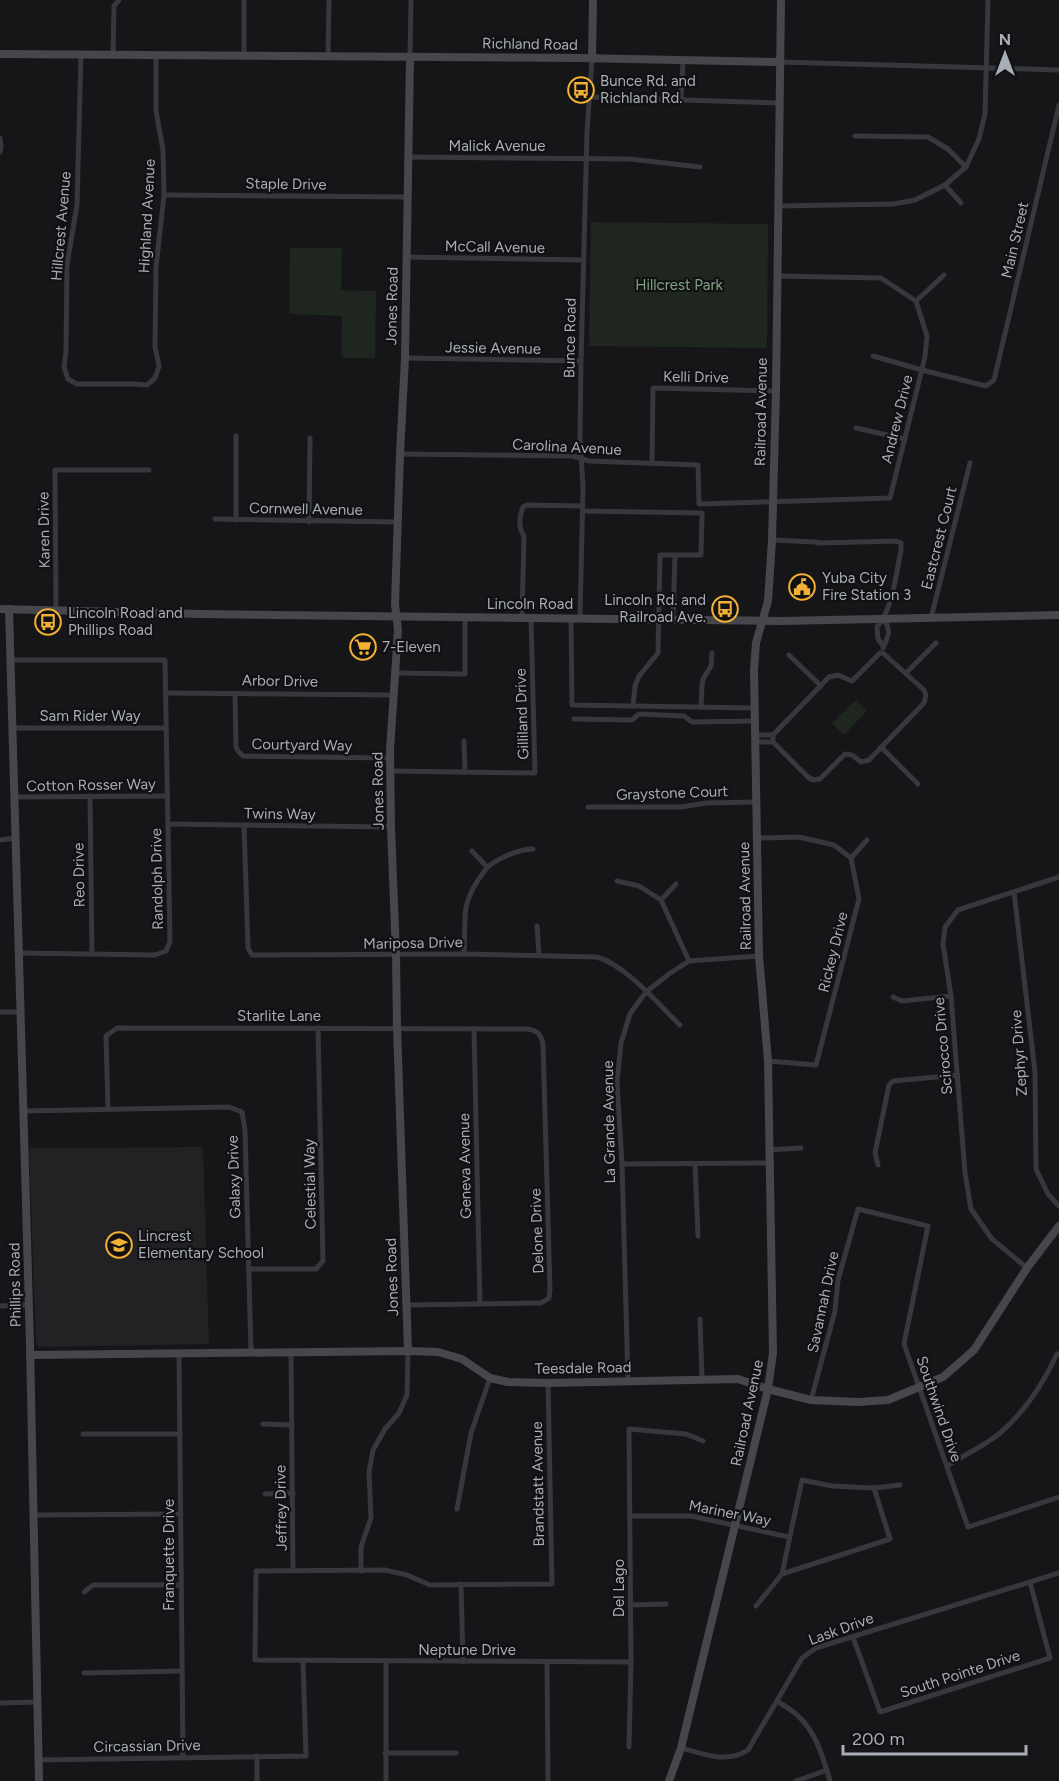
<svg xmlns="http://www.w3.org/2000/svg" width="1059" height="1781" viewBox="0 0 1059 1781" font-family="Figtree,sans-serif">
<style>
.built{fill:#222225}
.green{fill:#1e261f}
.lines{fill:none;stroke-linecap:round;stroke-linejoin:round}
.street{stroke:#37383d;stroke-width:5}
.secondary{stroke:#45474d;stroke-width:8}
.labels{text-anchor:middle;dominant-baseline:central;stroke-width:4.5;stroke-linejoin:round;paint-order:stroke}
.street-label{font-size:15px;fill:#a8adb8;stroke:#111113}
.poi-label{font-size:15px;fill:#a8adb8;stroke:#111113;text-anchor:start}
.park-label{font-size:15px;fill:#7fa381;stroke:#111113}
</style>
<rect width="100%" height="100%" fill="#161618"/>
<path class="built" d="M203 1147 209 1344 39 1347 36 1342 29 1148Z"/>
<g class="green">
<path d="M591 222 768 224 767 348 589 346Z"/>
<path d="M290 248H342L341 290 376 291 375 358H344L341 354 342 316 289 314Z"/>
<path d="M856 700 867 711 844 735 832 723Z"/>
</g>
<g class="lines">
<g class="street">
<path d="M81 54 77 205 67 265 66 351 64 367 68 379 77 384H135L147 385 155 378 159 366 155 347 156 267 164 195 163 150 156 111V55"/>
<path d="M113 55 114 6 119 0"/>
<path d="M244 56V0"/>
<path d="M328 56 329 0"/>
<path d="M410 57 411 0"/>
<path d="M780 62 1059 70"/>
<path d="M589 97 780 103"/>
<path d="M681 100 683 61"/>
<path d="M855 136 928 137 948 149 966 167"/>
<path d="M0 138 1 147 0 152"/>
<path d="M408 157 630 159 700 167"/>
<path d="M945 185 961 203"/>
<path d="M164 195 408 197"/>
<path d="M778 206 893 204 915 200 945 185 966 167 979 139 985 114 988 0"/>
<path d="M407 257 583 260"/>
<path d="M916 301 944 275"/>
<path d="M873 356 922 370 986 386 994 380 1059 105"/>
<path d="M405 358 581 361"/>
<path d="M856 428 905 439"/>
<path d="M400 454 573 456 589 461 698 465 699 504 890 498 925 357 927 336 916 301 881 278 777 276"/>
<path d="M652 463 653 388 776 391"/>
<path d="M583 511 702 513 701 555H660L658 653 639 676 635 686 633 706"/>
<path d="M215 519 397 522"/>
<path d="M236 520V436"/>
<path d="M309 522 310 438"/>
<path d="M772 540 815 542 820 543 896 541 901 543V550C896 573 893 609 877 627L878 639 883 646"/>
<path d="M56 612 55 470H149"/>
<path d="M522 617 524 536C518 527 519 517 523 507L527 505 583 506"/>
<path d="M571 618 572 705 754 708"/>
<path d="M580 618 583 487 580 437 581 361 587 132 592 59"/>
<path d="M931 618 970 463"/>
<path d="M673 619 675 555"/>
<path d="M883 648C888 635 892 633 884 619"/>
<path d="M789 655 821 686"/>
<path d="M11 660H165L170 942 166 951 155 955 20 953"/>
<path d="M396 673 465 674V617"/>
<path d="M906 673 936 643"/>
<path d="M165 693 394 695"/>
<path d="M235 693 236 747 238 751 243 756 390 758"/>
<path d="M701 707 702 685 703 679 711 666 712 653"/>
<path d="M574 719 632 720 639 714 684 716 692 722 755 721"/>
<path d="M13 728H166"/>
<path d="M755 735H773L829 677 838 675 852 681 880 653H883L924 690 926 695 924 703 869 760 861 762 852 755 845 754 820 779 813 780 808 777 773 742V735"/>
<path d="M464 741 465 772"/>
<path d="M755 742H773"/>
<path d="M881 747 918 784"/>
<path d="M390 771 535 773 531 618"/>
<path d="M90 796 92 954"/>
<path d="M16 797 167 796"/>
<path d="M588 807H682L706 803 757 802"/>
<path d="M168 824 391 827"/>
<path d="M244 825 248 948 252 955 464 954 597 957C627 966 657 1003 680 1025"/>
<path d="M758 838 799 837 834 845 851 858 859 899 816 1065 768 1061"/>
<path d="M0 840 16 838"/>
<path d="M472 851 487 867"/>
<path d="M851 858 867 840"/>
<path d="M617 881 639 886 661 900 689 961"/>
<path d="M1014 892 1035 1072 1036 1169 1048 1194 1059 1206"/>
<path d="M661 900 676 884"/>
<path d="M537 926 539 955"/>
<path d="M464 954C465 940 464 919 466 907 469 894 478 879 486 869 495 859 519 849 533 849"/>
<path d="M893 997 902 1001 951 996"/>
<path d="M0 1012H22"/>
<path d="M474 1029 480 1304"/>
<path d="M108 1109 106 1036 117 1028 528 1029C538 1031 541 1034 543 1044L550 1289 549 1298 541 1303H535L406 1305"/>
<path d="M24 1111 229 1107 242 1112 245 1130 251 1352"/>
<path d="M768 1150 801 1148"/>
<path d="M622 1164 769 1163"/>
<path d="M695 1164 698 1236"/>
<path d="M878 1165 875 1153 889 1085 893 1081 958 1075"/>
<path d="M1027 1268 992 1239 971 1209 965 1173 951 996 943 944 945 927 958 910 1059 877"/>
<path d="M248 1269H316L323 1261 318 1028"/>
<path d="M0 1306 29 1305"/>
<path d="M700 1319 702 1379"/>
<path d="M291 1352 293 1571"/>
<path d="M179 1353 183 1757"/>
<path d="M628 1381 622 1164 617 1082 621 1043 630 1014 646 992 669 974 689 961 759 956"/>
<path d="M548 1383 552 1584 430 1585 407 1575 385 1570 256 1571 255 1660 631 1662"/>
<path d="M811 1400 835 1311 838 1280 858 1209 928 1226 904 1344 968 1527 1059 1497"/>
<path d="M263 1424 292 1425"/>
<path d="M83 1434H180"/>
<path d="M947 1466C964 1455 984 1446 999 1434 1025 1412 1043 1384 1057 1354H1059"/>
<path d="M874 1488 900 1485"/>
<path d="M265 1494 293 1493"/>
<path d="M457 1509 471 1433 490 1378"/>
<path d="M34 1515 181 1514"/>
<path d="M630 1516H691L789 1537"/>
<path d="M361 1571V1547L371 1518 369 1472 373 1450 385 1429 399 1413 407 1395 408 1351"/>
<path d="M461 1584 463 1662"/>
<path d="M84 1592 93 1585H181"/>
<path d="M631 1605 666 1604"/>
<path d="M756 1606 782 1574 890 1539 874 1488 832 1486 802 1480 782 1574"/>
<path d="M853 1637 880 1712 1050 1658 1030 1582"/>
<path d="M386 1661V1781"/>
<path d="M547 1662 548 1781"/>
<path d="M84 1673 182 1671"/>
<path d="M777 1701C783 1705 790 1709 796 1714 816 1731 823 1757 830 1781"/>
<path d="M0 1703 38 1702"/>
<path d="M629 1747 631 1662 629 1429 686 1434 703 1441"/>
<path d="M681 1748C703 1754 727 1764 748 1750L802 1658 816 1648 1059 1573"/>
<path d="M385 1753H456"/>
<path d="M257 1756V1781"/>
<path d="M38 1760 306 1756 303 1661"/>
<path d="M796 1781 827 1770"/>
</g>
<g class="secondary">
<path d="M0 54 580 58 780 62"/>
<path d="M592 59 593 0"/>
<path d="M0 609 200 614 781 621 1059 615"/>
<path d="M9 609 30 1344 39 1781"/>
<path d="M408 1351 397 1027 396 955 391 827 390 750 398 630 395 604 400 454 405 358 410 57"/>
<path d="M30 1355 408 1351 438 1352 462 1359 490 1378 508 1382 548 1383 738 1379 768 1389 811 1400 858 1402 888 1400 943 1377 974 1350 1027 1268 1059 1226"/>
<path d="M669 1781 681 1748 768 1389 773 1353 768 1061 759 956 754 670 756 643 768 601 772 540 776 391 781 0"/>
</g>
</g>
<defs>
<g id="bus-ring" transform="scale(1.35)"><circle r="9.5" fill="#111113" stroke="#f2b134" stroke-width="1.5"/><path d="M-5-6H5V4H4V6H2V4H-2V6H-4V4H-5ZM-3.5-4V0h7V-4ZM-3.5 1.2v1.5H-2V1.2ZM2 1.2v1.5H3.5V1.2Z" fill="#f2b134"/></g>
<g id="civic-ring" transform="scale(1.35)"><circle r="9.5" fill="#111113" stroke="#f2b134" stroke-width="1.5"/><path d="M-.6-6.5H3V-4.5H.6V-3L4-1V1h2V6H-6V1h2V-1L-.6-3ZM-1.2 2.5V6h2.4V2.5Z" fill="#f2b134"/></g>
<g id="supermarket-ring" transform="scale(1.35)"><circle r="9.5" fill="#111113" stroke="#f2b134" stroke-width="1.5"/><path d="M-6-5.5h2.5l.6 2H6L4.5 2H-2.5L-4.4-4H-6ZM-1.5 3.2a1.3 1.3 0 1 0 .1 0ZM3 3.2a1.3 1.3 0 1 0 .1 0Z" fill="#f2b134"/></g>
<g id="school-ring" transform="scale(1.35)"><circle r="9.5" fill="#111113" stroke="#f2b134" stroke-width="1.5"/><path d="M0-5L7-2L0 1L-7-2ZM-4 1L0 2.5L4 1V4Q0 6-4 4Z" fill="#f2b134"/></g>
</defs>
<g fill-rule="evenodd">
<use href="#bus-ring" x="581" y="90"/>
<use href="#civic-ring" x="802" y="587"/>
<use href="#bus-ring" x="725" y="609"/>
<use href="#bus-ring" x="48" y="622"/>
<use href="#supermarket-ring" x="363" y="647"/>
<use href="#school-ring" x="119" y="1245"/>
</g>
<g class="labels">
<g class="street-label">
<text transform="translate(530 44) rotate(1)">Richland Road</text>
<text x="497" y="146">Malick Avenue</text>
<text transform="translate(286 184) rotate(1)">Staple Drive</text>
<text transform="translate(147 216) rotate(-87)">Highland Avenue</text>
<text transform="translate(61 226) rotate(-85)">Hillcrest Avenue</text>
<text transform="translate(1015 240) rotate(-77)">Main Street</text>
<text transform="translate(495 247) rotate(1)">McCall Avenue</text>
<text transform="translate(392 306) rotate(-89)">Jones Road</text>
<text transform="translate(570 338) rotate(-89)">Bunce Road</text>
<text transform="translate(493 348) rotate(1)">Jessie Avenue</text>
<text transform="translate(696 377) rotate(1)">Kelli Drive</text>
<text transform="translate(761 412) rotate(-89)">Railroad Avenue</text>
<text transform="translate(897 419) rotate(-76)">Andrew Drive</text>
<text transform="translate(567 447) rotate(3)">Carolina Avenue</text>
<text transform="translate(306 509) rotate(1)">Cornwell Avenue</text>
<text transform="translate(44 530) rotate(-91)">Karen Drive</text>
<text transform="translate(939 538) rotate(-76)">Eastcrest Court</text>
<text x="530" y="604">Lincoln Road</text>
<text transform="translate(280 681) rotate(1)">Arbor Drive</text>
<text transform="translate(522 714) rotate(-92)">Gilliland Drive</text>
<text x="90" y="716">Sam Rider Way</text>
<text transform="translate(302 745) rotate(1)">Courtyard Way</text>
<text transform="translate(91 785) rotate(-1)">Cotton Rosser Way</text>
<text transform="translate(378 791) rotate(-91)">Jones Road</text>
<text transform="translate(672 793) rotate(-2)">Graystone Court</text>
<text transform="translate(280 814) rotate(1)">Twins Way</text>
<text transform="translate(79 875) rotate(-91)">Reo Drive</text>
<text transform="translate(157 879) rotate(-91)">Randolph Drive</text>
<text transform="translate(745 896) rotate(-91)">Railroad Avenue</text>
<text transform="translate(413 943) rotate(-1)">Mariposa Drive</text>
<text transform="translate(833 952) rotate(-76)">Rickey Drive</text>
<text x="279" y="1016">Starlite Lane</text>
<text transform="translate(943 1046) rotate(-95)">Scirocco Drive</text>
<text transform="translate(1019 1053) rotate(-94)">Zephyr Drive</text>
<text transform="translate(609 1122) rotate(-91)">La Grande Avenue</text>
<text transform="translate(465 1166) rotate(-91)">Geneva Avenue</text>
<text transform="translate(234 1177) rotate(-92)">Galaxy Drive</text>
<text transform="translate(310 1184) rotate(-91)">Celestial Way</text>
<text transform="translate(537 1231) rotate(-92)">Delone Drive</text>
<text transform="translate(392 1277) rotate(-92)">Jones Road</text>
<text transform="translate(15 1285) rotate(-91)">Phillips Road</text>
<text transform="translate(823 1302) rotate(-78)">Savannah Drive</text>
<text transform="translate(583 1368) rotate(-1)">Teesdale Road</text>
<text transform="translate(939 1409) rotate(71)">Southwind Drive</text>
<text transform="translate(747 1413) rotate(-78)">Railroad Avenue</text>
<text transform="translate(538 1484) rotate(-91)">Brandstatt Avenue</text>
<text transform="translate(281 1508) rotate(-91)">Jeffrey Drive</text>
<text transform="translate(730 1513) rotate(11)">Mariner Way</text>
<text transform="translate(169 1555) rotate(-90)">Franquette Drive</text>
<text transform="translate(619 1588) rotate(-90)">Del Lago</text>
<text transform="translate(841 1629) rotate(-20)">Lask Drive</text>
<text x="467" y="1650">Neptune Drive</text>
<text transform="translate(960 1674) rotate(-18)">South Pointe Drive</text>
<text transform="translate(147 1746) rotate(-1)">Circassian Drive</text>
</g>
<g class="poi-label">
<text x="600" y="81">Bunce Rd. and<tspan x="600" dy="17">Richland Rd.</tspan></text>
<text x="822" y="578">Yuba City<tspan x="822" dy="17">Fire Station 3</tspan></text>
<text x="706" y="600" text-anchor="end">Lincoln Rd. and<tspan x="706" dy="17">Railroad Ave.</tspan></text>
<text x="68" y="613">Lincoln Road and<tspan x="68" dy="17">Phillips Road</tspan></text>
<text x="382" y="647">7-Eleven</text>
<text x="138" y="1236">Lincrest<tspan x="138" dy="17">Elementary School</tspan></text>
</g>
<g class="park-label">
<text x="679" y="285">Hillcrest Park</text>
</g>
</g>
<g transform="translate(1005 54)" stroke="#111113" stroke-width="4.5" paint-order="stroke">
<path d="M0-4.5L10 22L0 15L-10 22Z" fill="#a8adb8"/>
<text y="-9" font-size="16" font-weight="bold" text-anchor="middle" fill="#a8adb8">N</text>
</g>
<path d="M843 1745v9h183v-9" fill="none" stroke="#a8adb8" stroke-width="3"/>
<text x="852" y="1745" font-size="18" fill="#a8adb8" stroke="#111113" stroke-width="4.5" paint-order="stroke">200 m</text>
</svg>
